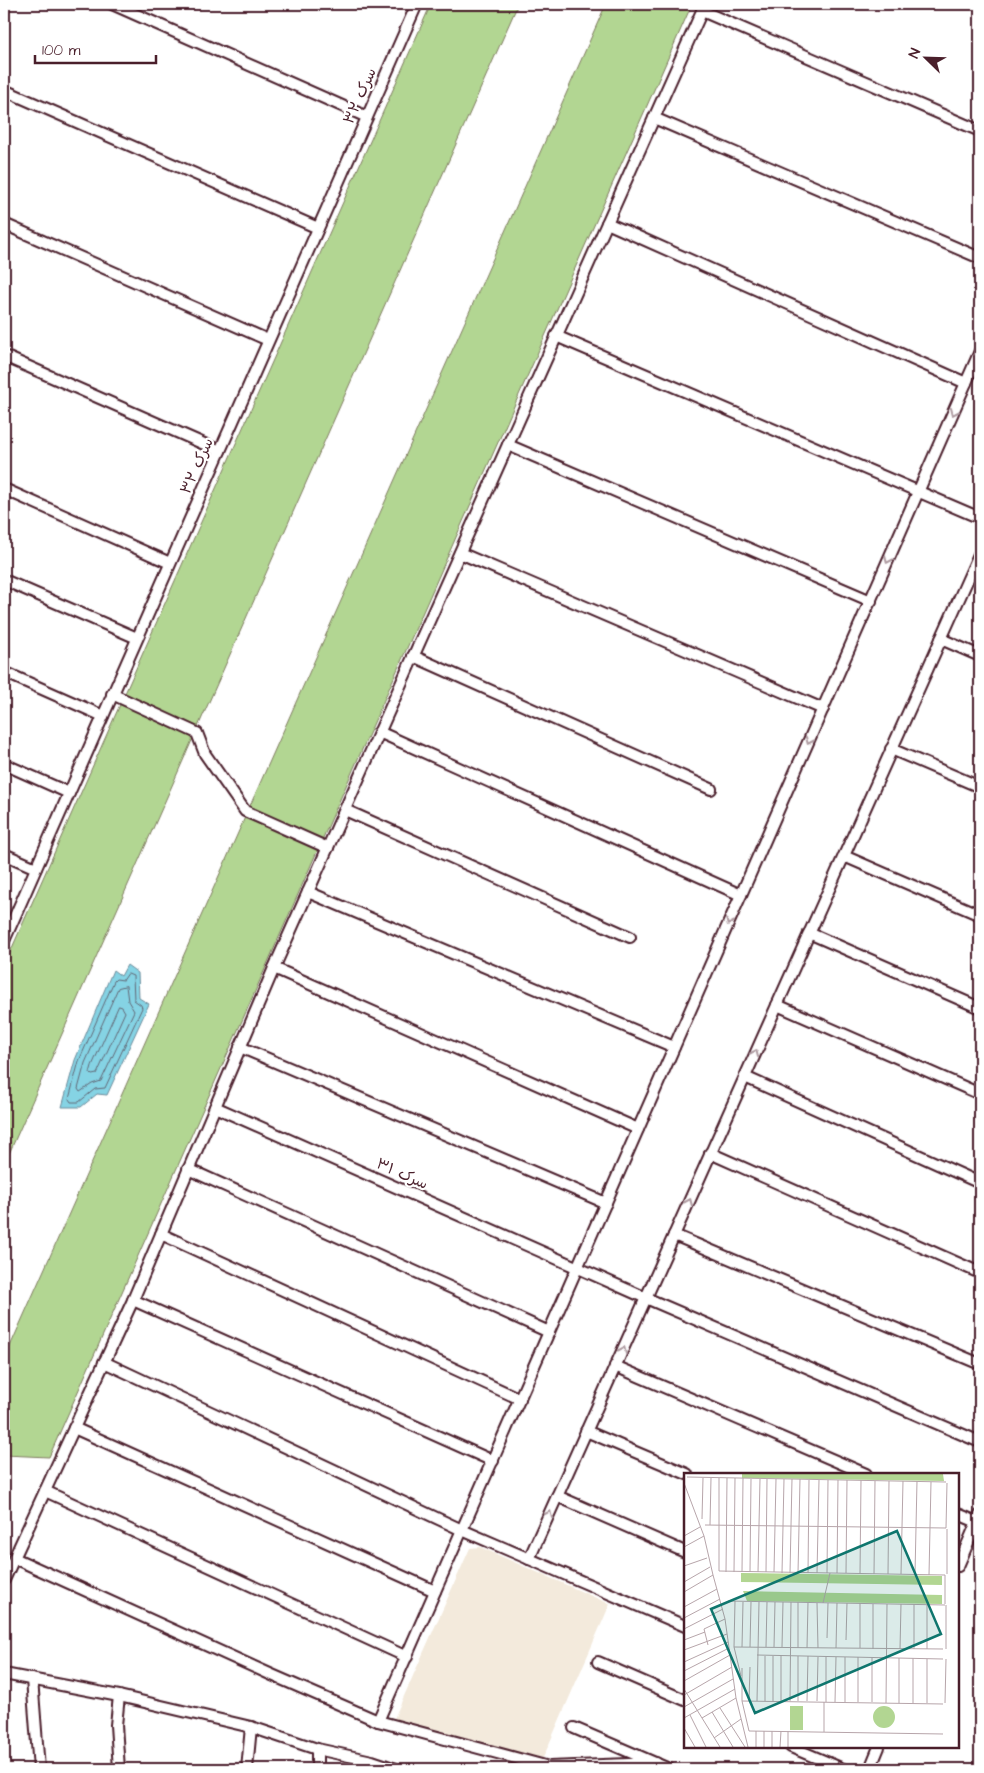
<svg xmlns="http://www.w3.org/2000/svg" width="984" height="1773" viewBox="0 0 984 1773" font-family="'Architects Daughter','Playpen Sans Arabic',sans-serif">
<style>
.built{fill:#f3eadc}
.green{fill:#b2d692;stroke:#7e7a5e}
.water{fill:#85d3e4;stroke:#6d8b9a}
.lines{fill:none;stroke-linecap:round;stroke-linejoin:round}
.shore{stroke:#626775;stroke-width:1}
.street-casing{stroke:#4a1f2b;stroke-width:14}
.street{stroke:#fff;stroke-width:10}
.oneway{stroke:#ae9aa0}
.labels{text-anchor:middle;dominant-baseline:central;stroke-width:4.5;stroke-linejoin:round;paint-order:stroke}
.street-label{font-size:15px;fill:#4a1f2b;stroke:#fff}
.inset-road{fill:none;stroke:#b7a5aa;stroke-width:1}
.view{fill:#0f766e;fill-opacity:0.15;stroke:#0f766e;stroke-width:2.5}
.inset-edge{fill:none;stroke:#4a1f2b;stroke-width:2.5}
</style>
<rect width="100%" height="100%" fill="#fff"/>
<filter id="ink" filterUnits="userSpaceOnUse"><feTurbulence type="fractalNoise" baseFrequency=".02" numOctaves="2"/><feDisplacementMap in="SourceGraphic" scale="10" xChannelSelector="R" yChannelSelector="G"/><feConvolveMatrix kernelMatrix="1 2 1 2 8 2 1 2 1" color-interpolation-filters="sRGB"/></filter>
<g filter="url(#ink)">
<path class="built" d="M480 1547 610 1604 543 1758 392 1723 470 1548Z"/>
<g class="green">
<path d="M431 4H518L4 1165V966Z"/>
<path d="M606 4H692L49 1457 4 1455V1360Z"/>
</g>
<path class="water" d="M127 965 138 973 139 998 149 1004 107 1095 97 1094 81 1107H62L75 1060 113 970 121 976Z"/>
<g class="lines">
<g class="shore">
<path d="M128 974 133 976 134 1000 141 1005 142 1008 105 1088 95 1089 79 1102H71L69 1099 79 1061 114 981 116 979 123 980Z"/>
<path d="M126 986 128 1001 134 1011 101 1081 92 1084 80 1092 78 1089 85 1063 118 988Z"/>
<path d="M119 1006 122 1007 125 1012 97 1074 92 1075 90 1073 92 1066Z"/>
</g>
<g class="street-casing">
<g id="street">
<path d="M112 4 367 117"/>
<path d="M702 11 980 131"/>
<path d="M4 90 318 228"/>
<path d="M654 118 980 258"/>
<path d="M607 223 966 383"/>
<path d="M4 224 268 340"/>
<path d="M556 336 980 518"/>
<path d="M4 356 220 451"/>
<path d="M508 445 871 601"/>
<path d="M4 489 170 563"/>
<path d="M460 553 823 709"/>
<path d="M4 580 137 638"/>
<path d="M941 639 980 656"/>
<path d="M413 656 711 789"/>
<path d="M4 672 103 716"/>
<path d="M112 694 197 733 205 754 245 811 328 848"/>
<path d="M379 732 741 895"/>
<path d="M891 749 980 787"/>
<path d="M4 764 69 793"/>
<path d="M345 810 630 937"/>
<path d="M4 854 36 868"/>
<path d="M844 856 980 915"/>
<path d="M308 892 674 1047"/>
<path d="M809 933 980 1008"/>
<path d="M4 941 417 4"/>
<path d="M274 968 638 1129"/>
<path d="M777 1005 980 1094"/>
<path d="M240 1047 606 1203"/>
<path d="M745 1077 980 1183"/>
<path d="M215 1107 646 1298 980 1442"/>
<path d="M710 1153 980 1273"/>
<path d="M188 1169 549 1332"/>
<path d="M161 1234 520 1399"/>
<path d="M674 1235 980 1364"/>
<path d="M133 1300 493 1461"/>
<path d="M104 1362 462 1530 685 1626"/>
<path d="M615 1366 866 1474"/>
<path d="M74 1428 435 1591"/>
<path d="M586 1431 687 1474"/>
<path d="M45 1491 407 1657"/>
<path d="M557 1496 685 1552"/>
<path d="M958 1514 977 1522"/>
<path d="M14 1558 272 1675 378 1721 549 1767 656 1763"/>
<path d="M529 1559 980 552"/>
<path d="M958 1566 980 1515"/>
<path d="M4 1580 133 1300 274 968 705 4"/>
<path d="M598 1662 685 1700"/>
<path d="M4 1674 119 1696 251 1727 317 1749 372 1761 396 1769"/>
<path d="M32 1679 39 1769"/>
<path d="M119 1696 116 1725 119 1769"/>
<path d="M378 1721 980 351"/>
<path d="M574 1728 669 1769"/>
<path d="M791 1747 843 1769"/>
<path d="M317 1749V1769"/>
<path d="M247 1769 251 1727"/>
<path d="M870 1769 879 1747"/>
</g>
</g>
<use href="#street" class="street"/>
</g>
<defs><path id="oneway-chevron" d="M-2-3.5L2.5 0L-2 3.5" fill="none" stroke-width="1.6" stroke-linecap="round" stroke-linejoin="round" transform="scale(1.25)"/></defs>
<g class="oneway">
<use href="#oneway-chevron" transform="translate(954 412) rotate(114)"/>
<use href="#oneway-chevron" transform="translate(888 560) rotate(114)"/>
<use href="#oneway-chevron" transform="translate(809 741) rotate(114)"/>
<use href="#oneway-chevron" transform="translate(729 922) rotate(114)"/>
<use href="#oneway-chevron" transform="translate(755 1053) rotate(-66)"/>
<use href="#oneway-chevron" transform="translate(689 1202) rotate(-66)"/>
<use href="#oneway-chevron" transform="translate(623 1350) rotate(-66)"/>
<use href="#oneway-chevron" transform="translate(549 1514) rotate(-66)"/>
</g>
</g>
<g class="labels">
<g class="street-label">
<text transform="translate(360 96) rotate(-66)">سرک ۳۲</text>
<text transform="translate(197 466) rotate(-66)">سرک ۳۲</text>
<text transform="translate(402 1174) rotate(24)">سرک ۳۱</text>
</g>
</g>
<g transform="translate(684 1473)">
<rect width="275" height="275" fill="#fff"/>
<path d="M58 1H259L260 8 58 5ZM57 100 258 103V112L57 109ZM59 118 258 122V131L63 128ZM189 244a11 11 0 1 1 22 0a11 11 0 1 1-22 0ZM106 233H119V257H106Z" fill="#b2d692"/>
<path class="inset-road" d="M3 4 262 9M35 5V98L261 102M0 10 20 63 29 102M18 46 19 5M21 52 262 55M26 52 27 5M262 55 263 10M0 63 16 54M0 74 20 63M0 93 23 85M42 99 43 5M50 99 51 5M58 99 59 5M66 99 67 6M74 99 76 6M82 99 83 6M90 99 92 6M98 100 100 6M106 100 108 6M114 100 116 6M124 100 125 7M133 100 135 7M143 100 144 7M153 100 154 7M162 100 163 7M176 101 177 7M190 101 191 8M204 101 205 8M217 101 219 8M231 101 233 8M263 101V56M245 102 247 9M0 109 26 94M0 119 29 102 41 146 52 225 64 274M44 128 261 132M51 128 50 174 57 203M133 130 134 175M139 130 146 100M261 131V102M0 134 33 116M0 145 36 126M0 156 39 136M143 165 144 130M0 167 21 159M162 167 163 130M24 172 20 156 41 146M50 174 259 176M58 174 59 129M66 174 67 129M82 174 83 129M90 174 91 129M98 174 99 129M114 175V129M123 175 124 129M152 175 153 130M176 175V130M189 176V131M216 176 217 131M230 176V131M243 176V132M262 176V132M0 177 43 161M73 182 259 186M89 183V228M114 183V228M243 186V230M0 189 44 169M58 195V228L65 258 259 261M0 198 45 175M0 208 46 182M0 216 36 274M0 222 48 194M58 228 259 231M65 228 66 194M73 228 75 129M81 228V183M97 228V183M106 228 107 129M123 228 124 183M133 228 134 184M142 229V184M151 229 152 184M161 229V184M174 229V184M188 229V185M202 230 203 131M215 230V185M229 230V185M261 230 262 186M0 234 49 206M36 235 61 274M28 239 49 274M6 242 22 274M0 245 51 216M18 245 52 225M0 255 11 274M80 258V274M104 258V274M140 259V229M30 265 57 246M72 274V258M88 274V258M96 274 97 258"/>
<path class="view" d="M213 58 257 161 71 240 27 136Z"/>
<rect width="275" height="275" class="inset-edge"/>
</g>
<rect width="984" height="1773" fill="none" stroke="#fff" stroke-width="20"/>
<rect x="10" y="10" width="964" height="1753" fill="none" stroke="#4a1f2b" stroke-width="2" filter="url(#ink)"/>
<g transform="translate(926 58) rotate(293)" stroke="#ffffff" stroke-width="4" paint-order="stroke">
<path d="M0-4L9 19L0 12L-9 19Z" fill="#4a1f2b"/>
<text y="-8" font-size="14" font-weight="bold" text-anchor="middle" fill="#4a1f2b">N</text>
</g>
<path d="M35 55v8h121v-8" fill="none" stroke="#4a1f2b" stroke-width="2.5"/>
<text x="42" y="55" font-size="15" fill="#4a1f2b" stroke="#ffffff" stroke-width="4" paint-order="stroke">100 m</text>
</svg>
